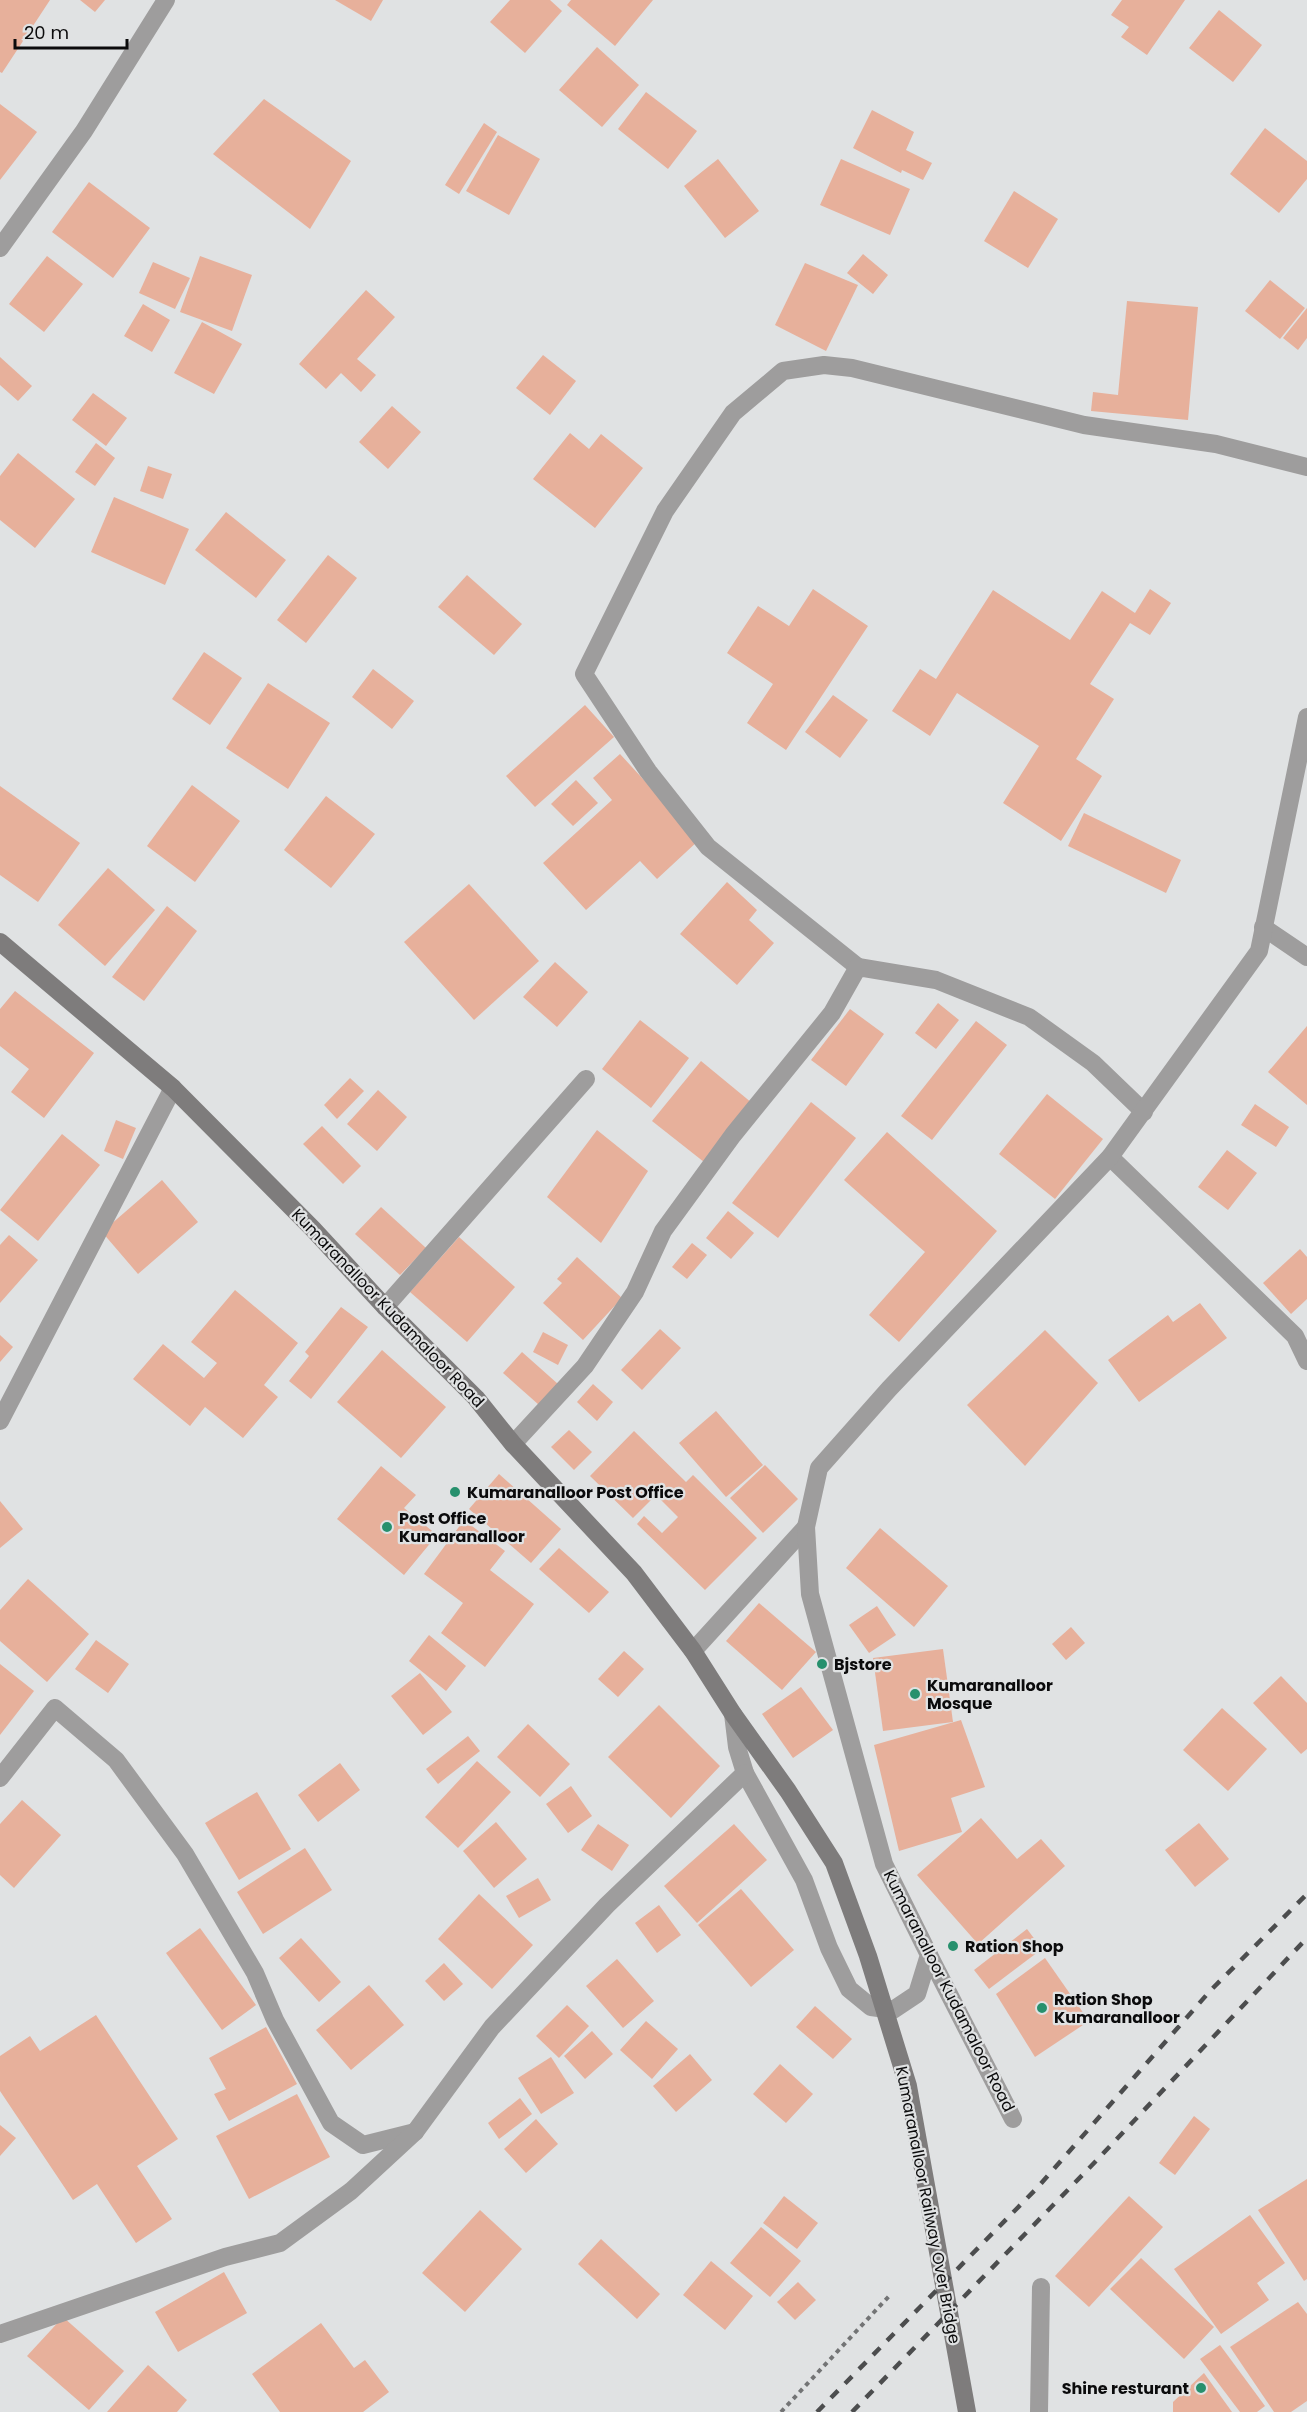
<svg xmlns="http://www.w3.org/2000/svg" width="1307" height="2412" viewBox="0 0 1307 2412" font-family="Poppins,sans-serif">
<style>
.building{fill:#e7b09b}
.lines{fill:none;stroke-linecap:round;stroke-linejoin:round}
.path{stroke:#737475;stroke-width:4;stroke-dasharray:4.5 4.5;stroke-linecap:butt}
.minor{stroke:#9e9d9d;stroke-width:18}
.tertiary{stroke:#9e9d9d;stroke-width:18}
.secondary{stroke:#7e7c7c;stroke-width:18}
.rail{stroke:#4c4d4e;stroke-width:4.5;stroke-dasharray:10 10;stroke-linecap:butt}
.poi-dot{fill:#27906d;stroke:#e0e2e3;stroke-width:2}
.labels{text-anchor:middle;dominant-baseline:central;stroke-width:4.5;stroke-linejoin:round;paint-order:stroke}
.street-label{font-size:16px;fill:#0b0b0c;stroke:#e0e2e3}
.poi-label{font-size:16px;font-weight:bold;fill:#0b0b0c;stroke:#e0e2e3;text-anchor:start}
</style>
<rect width="100%" height="100%" fill="#e0e2e3"/>
<g class="building">
<path d="M0 0H50L2 73 0 72Z"/>
<path d="M80 0H105L95 12Z"/>
<path d="M335 0H383L371 21Z"/>
<path d="M510 0H550L562 11 525 53 490 22Z"/>
<path d="M571 0H653L615 46 567 5Z"/>
<path d="M1122 0H1185L1147 55 1121 37 1129 27 1111 15Z"/>
<path d="M1219 10 1262 45 1233 82 1189 48Z"/>
<path d="M597 47 639 85 602 127 559 90Z"/>
<path d="M646 92 697 131 668 169 618 129Z"/>
<path d="M264 99 351 161 310 229 213 154Z"/>
<path d="M0 104 37 132 0 180Z"/>
<path d="M872 110 914 132 906 150 932 163 923 180 902 170 901 173 853 148Z"/>
<path d="M484 123 497 132 459 194 445 185Z"/>
<path d="M1265 128 1307 161V179L1279 213 1230 174Z"/>
<path d="M498 135 540 159 509 215 466 191Z"/>
<path d="M718 159 759 211 725 238 684 186Z"/>
<path d="M841 159 910 189 890 235 820 205Z"/>
<path d="M89 182 150 228 113 278 52 232Z"/>
<path d="M1014 191 1058 219 1028 268 984 241Z"/>
<path d="M863 254 888 275 873 294 847 273Z"/>
<path d="M47 256 83 284 44 332 9 304Z"/>
<path d="M200 256 252 275 232 331 180 312Z"/>
<path d="M153 262 190 278 175 309 139 293Z"/>
<path d="M805 263 858 285 826 351 775 325Z"/>
<path d="M1270 280 1305 308 1280 339 1245 311Z"/>
<path d="M366 290 395 317 357 359 376 375 361 392 341 373 326 389 299 364Z"/>
<path d="M1127 301 1198 307 1188 420 1091 411 1093 392 1118 395Z"/>
<path d="M143 304 170 320 152 352 124 336Z"/>
<path d="M1307 308V338L1298 350 1283 338Z"/>
<path d="M202 322 242 344 214 394 174 373Z"/>
<path d="M543 355 576 381 550 415 516 388Z"/>
<path d="M0 357 32 386 18 401 0 385Z"/>
<path d="M93 393 127 418 106 446 72 420Z"/>
<path d="M392 406 421 432 388 469 359 442Z"/>
<path d="M570 433 589 449 601 434 643 468 595 528 533 479Z"/>
<path d="M96 443 115 458 95 486 75 472Z"/>
<path d="M18 453 75 499 35 548 0 520V476Z"/>
<path d="M148 466 172 474 163 499 140 491Z"/>
<path d="M114 497 189 529 165 585 91 552Z"/>
<path d="M226 512 286 560 256 598 195 550Z"/>
<path d="M328 555 357 578 306 643 277 620Z"/>
<path d="M467 575 522 624 494 655 438 607Z"/>
<path d="M813 589 868 626 786 750 747 723 773 684 727 653 758 606 789 626Z"/>
<path d="M1150 589 1171 603 1150 635 1130 623 1090 684 1114 699 1076 759 1102 776 1061 841 1003 803 1039 746 957 693 930 736 892 711 920 669 936 679 993 590 1070 640 1102 591 1135 613Z"/>
<path d="M204 652 242 678 210 725 172 699Z"/>
<path d="M373 669 414 701 392 729 352 697Z"/>
<path d="M268 683 330 723 288 789 226 748Z"/>
<path d="M833 695 868 720 840 758 805 732Z"/>
<path d="M585 705 614 737 535 807 506 776Z"/>
<path d="M620 754 699 840 657 879 640 861 586 910 543 863 612 800 593 778Z"/>
<path d="M576 780 598 803 573 826 551 804Z"/>
<path d="M192 785 240 821 195 882 147 846Z"/>
<path d="M0 786 80 843 38 902 0 875Z"/>
<path d="M326 796 375 834 331 888 284 850Z"/>
<path d="M1084 813 1181 860 1166 893 1068 846Z"/>
<path d="M108 868 155 910 105 966 58 925Z"/>
<path d="M727 882 757 910 749 920 774 943 737 985 680 934Z"/>
<path d="M469 884 539 961 474 1020 404 942Z"/>
<path d="M167 906 197 931 144 1001 112 977Z"/>
<path d="M555 962 588 992 557 1027 523 997Z"/>
<path d="M15 991 94 1053 44 1118 11 1092 29 1069 0 1046V1009Z"/>
<path d="M938 1003 959 1020 936 1049 915 1033Z"/>
<path d="M850 1009 884 1034 846 1086 811 1060Z"/>
<path d="M640 1020 689 1058 651 1108 602 1069Z"/>
<path d="M976 1021 1007 1045 932 1140 901 1116Z"/>
<path d="M1307 1026V1105L1268 1072Z"/>
<path d="M701 1061 752 1103 704 1162 652 1121Z"/>
<path d="M350 1078 364 1091 337 1119 324 1105Z"/>
<path d="M378 1090 407 1117 377 1151 347 1124Z"/>
<path d="M1047 1094 1103 1139 1055 1199 999 1154Z"/>
<path d="M811 1102 856 1138 778 1238 732 1203Z"/>
<path d="M1255 1104 1289 1127 1276 1147 1241 1125Z"/>
<path d="M116 1120 136 1128 123 1159 104 1151Z"/>
<path d="M322 1126 361 1166 343 1184 303 1144Z"/>
<path d="M597 1130 648 1171 601 1243 547 1197Z"/>
<path d="M887 1132 997 1231 899 1342 869 1315 925 1252 844 1180Z"/>
<path d="M62 1134 100 1165 38 1241 0 1210Z"/>
<path d="M1227 1150 1257 1173 1228 1210 1198 1187Z"/>
<path d="M162 1180 198 1222 138 1274 102 1232Z"/>
<path d="M381 1207 426 1248 400 1275 355 1234Z"/>
<path d="M728 1211 754 1233 731 1259 706 1238Z"/>
<path d="M9 1235 38 1260 0 1303V1245Z"/>
<path d="M459 1237 515 1287 467 1342 410 1292Z"/>
<path d="M692 1243 707 1255 687 1279 672 1267Z"/>
<path d="M1300 1249 1307 1257V1299L1291 1314 1263 1283Z"/>
<path d="M577 1257 622 1298 583 1340 543 1303 562 1283 557 1279Z"/>
<path d="M235 1290 298 1343 264 1385 278 1397 243 1438 205 1407 190 1426 133 1379 163 1344 204 1378 217 1363 191 1342Z"/>
<path d="M1200 1303 1227 1338 1139 1402 1108 1360 1168 1315 1173 1322Z"/>
<path d="M341 1307 368 1327 311 1399 289 1381 309 1356 305 1352Z"/>
<path d="M660 1329 681 1348 642 1390 621 1370Z"/>
<path d="M1045 1330 1098 1383 1025 1466 967 1405Z"/>
<path d="M543 1332 568 1345 558 1365 533 1352Z"/>
<path d="M0 1335 13 1347 0 1362Z"/>
<path d="M382 1350 446 1407 401 1458 337 1402Z"/>
<path d="M522 1352 558 1384 539 1405 503 1373Z"/>
<path d="M593 1384 613 1402 597 1421 577 1402Z"/>
<path d="M716 1411 763 1465 726 1497 679 1443Z"/>
<path d="M569 1430 592 1452 574 1470 551 1447Z"/>
<path d="M634 1431 686 1482 693 1475 757 1538 705 1590 637 1524 644 1516 662 1533 678 1517 656 1495 633 1518 590 1476Z"/>
<path d="M765 1465 798 1499 763 1533 730 1498Z"/>
<path d="M381 1466 416 1495 404 1508 437 1535 404 1575 337 1519Z"/>
<path d="M499 1474 561 1529 531 1563 469 1509Z"/>
<path d="M0 1501 23 1529 0 1548Z"/>
<path d="M464 1520 505 1551 490 1570 534 1604 485 1667 441 1633 463 1603 424 1574Z"/>
<path d="M880 1528 948 1586 914 1627 846 1568Z"/>
<path d="M559 1548 609 1592 589 1613 539 1569Z"/>
<path d="M28 1579 89 1634 47 1682 0 1641V1610Z"/>
<path d="M759 1603 816 1652 782 1690 726 1641Z"/>
<path d="M877 1606 896 1635 869 1653 849 1625Z"/>
<path d="M1071 1627 1085 1643 1066 1660 1052 1644Z"/>
<path d="M429 1635 466 1666 446 1691 409 1661Z"/>
<path d="M96 1640 129 1664 108 1693 75 1669Z"/>
<path d="M943 1649 953 1722 883 1731 873 1658Z"/>
<path d="M624 1651 644 1669 618 1697 598 1679Z"/>
<path d="M0 1664 34 1691 0 1735Z"/>
<path d="M420 1673 452 1712 423 1735 391 1696Z"/>
<path d="M1281 1676 1307 1703V1749L1301 1754 1253 1703Z"/>
<path d="M801 1687 833 1730 793 1758 762 1714Z"/>
<path d="M659 1705 720 1766 671 1818 608 1757Z"/>
<path d="M1222 1708 1267 1749 1228 1791 1183 1750Z"/>
<path d="M961 1720 985 1787 951 1798 962 1832 899 1851 874 1745Z"/>
<path d="M528 1724 570 1764 540 1797 497 1757Z"/>
<path d="M468 1736 480 1751 438 1784 426 1769Z"/>
<path d="M477 1761 511 1792 458 1848 425 1817Z"/>
<path d="M340 1763 360 1790 318 1822 298 1795Z"/>
<path d="M571 1786 592 1816 568 1833 546 1804Z"/>
<path d="M257 1792 291 1849 239 1880 205 1823Z"/>
<path d="M22 1800 61 1835 14 1888 0 1875V1824Z"/>
<path d="M981 1818 1017 1859 1041 1839 1065 1866 978 1944 917 1875Z"/>
<path d="M496 1822 527 1859 494 1888 463 1851Z"/>
<path d="M1199 1823 1229 1859 1195 1887 1165 1850Z"/>
<path d="M598 1824 629 1845 612 1871 581 1850Z"/>
<path d="M734 1824 767 1860 697 1923 664 1886Z"/>
<path d="M305 1848 332 1890 263 1934 237 1892Z"/>
<path d="M538 1878 551 1900 519 1918 506 1896Z"/>
<path d="M741 1889 794 1950 751 1987 698 1925Z"/>
<path d="M479 1894 533 1945 492 1989 438 1939Z"/>
<path d="M659 1905 681 1935 657 1953 635 1923Z"/>
<path d="M200 1928 256 2005 222 2030 166 1953Z"/>
<path d="M1027 1929 1042 1949 989 1989 974 1970Z"/>
<path d="M301 1938 341 1982 319 2002 279 1958Z"/>
<path d="M1045 1958 1089 2021 1035 2057 996 1994Z"/>
<path d="M617 1959 654 2001 623 2028 586 1986Z"/>
<path d="M444 1963 463 1984 444 2001 425 1981Z"/>
<path d="M369 1985 404 2025 351 2070 316 2030Z"/>
<path d="M567 2005 589 2026 559 2058 536 2036Z"/>
<path d="M815 2006 852 2039 833 2059 796 2027Z"/>
<path d="M96 2015 178 2139 137 2166 172 2219 136 2243 97 2184 73 2200 0 2091V2056L30 2036 40 2051Z"/>
<path d="M646 2021 678 2049 652 2079 620 2050Z"/>
<path d="M266 2027 297 2084 229 2121 214 2094 226 2089 209 2058Z"/>
<path d="M592 2031 613 2054 585 2079 564 2056Z"/>
<path d="M690 2054 712 2080 676 2112 653 2086Z"/>
<path d="M551 2057 574 2093 541 2114 518 2078Z"/>
<path d="M780 2064 813 2094 786 2123 753 2094Z"/>
<path d="M297 2094 330 2157 249 2199 216 2136Z"/>
<path d="M520 2098 532 2114 499 2139 488 2123Z"/>
<path d="M1194 2116 1210 2129 1175 2175 1159 2163Z"/>
<path d="M536 2119 558 2144 526 2173 504 2149Z"/>
<path d="M0 2125 16 2138 0 2156Z"/>
<path d="M1307 2179V2279L1304 2281 1258 2210Z"/>
<path d="M784 2196 818 2223 797 2249 763 2223Z"/>
<path d="M1129 2196 1163 2227 1089 2307 1055 2276Z"/>
<path d="M480 2210 522 2249 465 2312 422 2273Z"/>
<path d="M1250 2215 1285 2263 1257 2283 1269 2300 1221 2334 1174 2269Z"/>
<path d="M761 2227 801 2261 770 2297 730 2263Z"/>
<path d="M601 2239 660 2294 637 2319 578 2264Z"/>
<path d="M1141 2258 1214 2327 1184 2359 1110 2289Z"/>
<path d="M711 2261 753 2296 725 2330 683 2295Z"/>
<path d="M224 2272 247 2313 178 2352 155 2312Z"/>
<path d="M798 2282 816 2300 795 2320 777 2302Z"/>
<path d="M1298 2302 1307 2314V2401L1291 2412H1274L1230 2347Z"/>
<path d="M63 2317 124 2371 89 2410 27 2356Z"/>
<path d="M321 2323 354 2368 365 2360 389 2392 363 2412H280L252 2374Z"/>
<path d="M1220 2345 1265 2406 1257 2412H1240L1200 2359Z"/>
<path d="M148 2365 187 2400 177 2412H107Z"/>
<path d="M1204 2373 1232 2412H1173V2402Z"/>
</g>
<g class="lines">
<path class="path" d="M781 2412 891 2294"/>
<g class="minor">
<path d="M0 248 84 131 166 0"/>
<path d="M1263 927 1307 957"/>
<path d="M858 967 708 847 648 771 584 674 665 511 733 413 783 371 824 365 852 368 1084 425 1216 444 1307 467"/>
<path d="M1110 1157 1295 1336 1307 1361"/>
<path d="M385 1307 586 1079"/>
<path d="M0 1421 173 1088"/>
<path d="M513 1444 585 1366 635 1292 663 1231 733 1135 832 1013 858 967 936 980 1029 1017 1093 1063 1144 1112"/>
<path d="M0 1778 55 1708 116 1760 185 1854 255 1973 275 2020 331 2123 363 2145 415 2132"/>
<path d="M929 1955 1013 2119"/>
<path d="M1039 2412 1041 2287"/>
</g>
<g class="tertiary">
<path d="M693 1651 806 1527"/>
<path d="M733 1714 737 1747 745 1773 804 1880 829 1948 849 1989 871 2007 893 2010 917 1994 929 1955 884 1864 810 1594 806 1527 819 1468 889 1389 1110 1157 1259 951 1307 717"/>
<path d="M0 2334 225 2257 280 2243 351 2191 415 2132 492 2027 607 1905 745 1773"/>
</g>
<path class="secondary" d="M0 942 173 1088 313 1229 385 1307 476 1398 513 1444 634 1573 693 1651 733 1714 788 1791 834 1863 868 1956 908 2086 967 2412"/>
<g class="rail">
<path d="M817 2412 1037 2188 1210 1991 1307 1894"/>
<path d="M852 2412 1095 2162 1307 1938"/>
</g>
</g>
<g class="poi-dot">
<circle cx="455" cy="1492" r="6"/>
<circle cx="387" cy="1527" r="6"/>
<circle cx="822" cy="1664" r="6"/>
<circle cx="915" cy="1694" r="6"/>
<circle cx="953" cy="1946" r="6"/>
<circle cx="1042" cy="2008" r="6"/>
<circle cx="1201" cy="2388" r="6"/>
</g>
<g class="labels">
<g class="street-label">
<text transform="translate(388 1308) rotate(46)">Kumaranalloor Kudamaloor Road</text>
<text transform="translate(949 1991) rotate(63)">Kumaranalloor Kudamaloor Road</text>
<text transform="translate(928 2205) rotate(79)">Kumaranalloor Railway Over Bridge</text>
</g>
<g class="poi-label">
<text x="467" y="1492">Kumaranalloor Post Office</text>
<text x="399" y="1518">Post Office<tspan x="399" dy="18">Kumaranalloor</tspan></text>
<text x="834" y="1664">Bjstore</text>
<text x="927" y="1685">Kumaranalloor<tspan x="927" dy="18">Mosque</tspan></text>
<text x="965" y="1946">Ration Shop</text>
<text x="1054" y="1999">Ration Shop<tspan x="1054" dy="18">Kumaranalloor</tspan></text>
<text x="1189" y="2388" text-anchor="end">Shine resturant</text>
</g>
</g>
<path d="M15 39v9h112v-9" fill="none" stroke="#0b0b0c" stroke-width="3"/>
<text x="24" y="39" font-size="18" fill="#0b0b0c" stroke="#e0e2e3" stroke-width="4.5" paint-order="stroke">20 m</text>
</svg>
